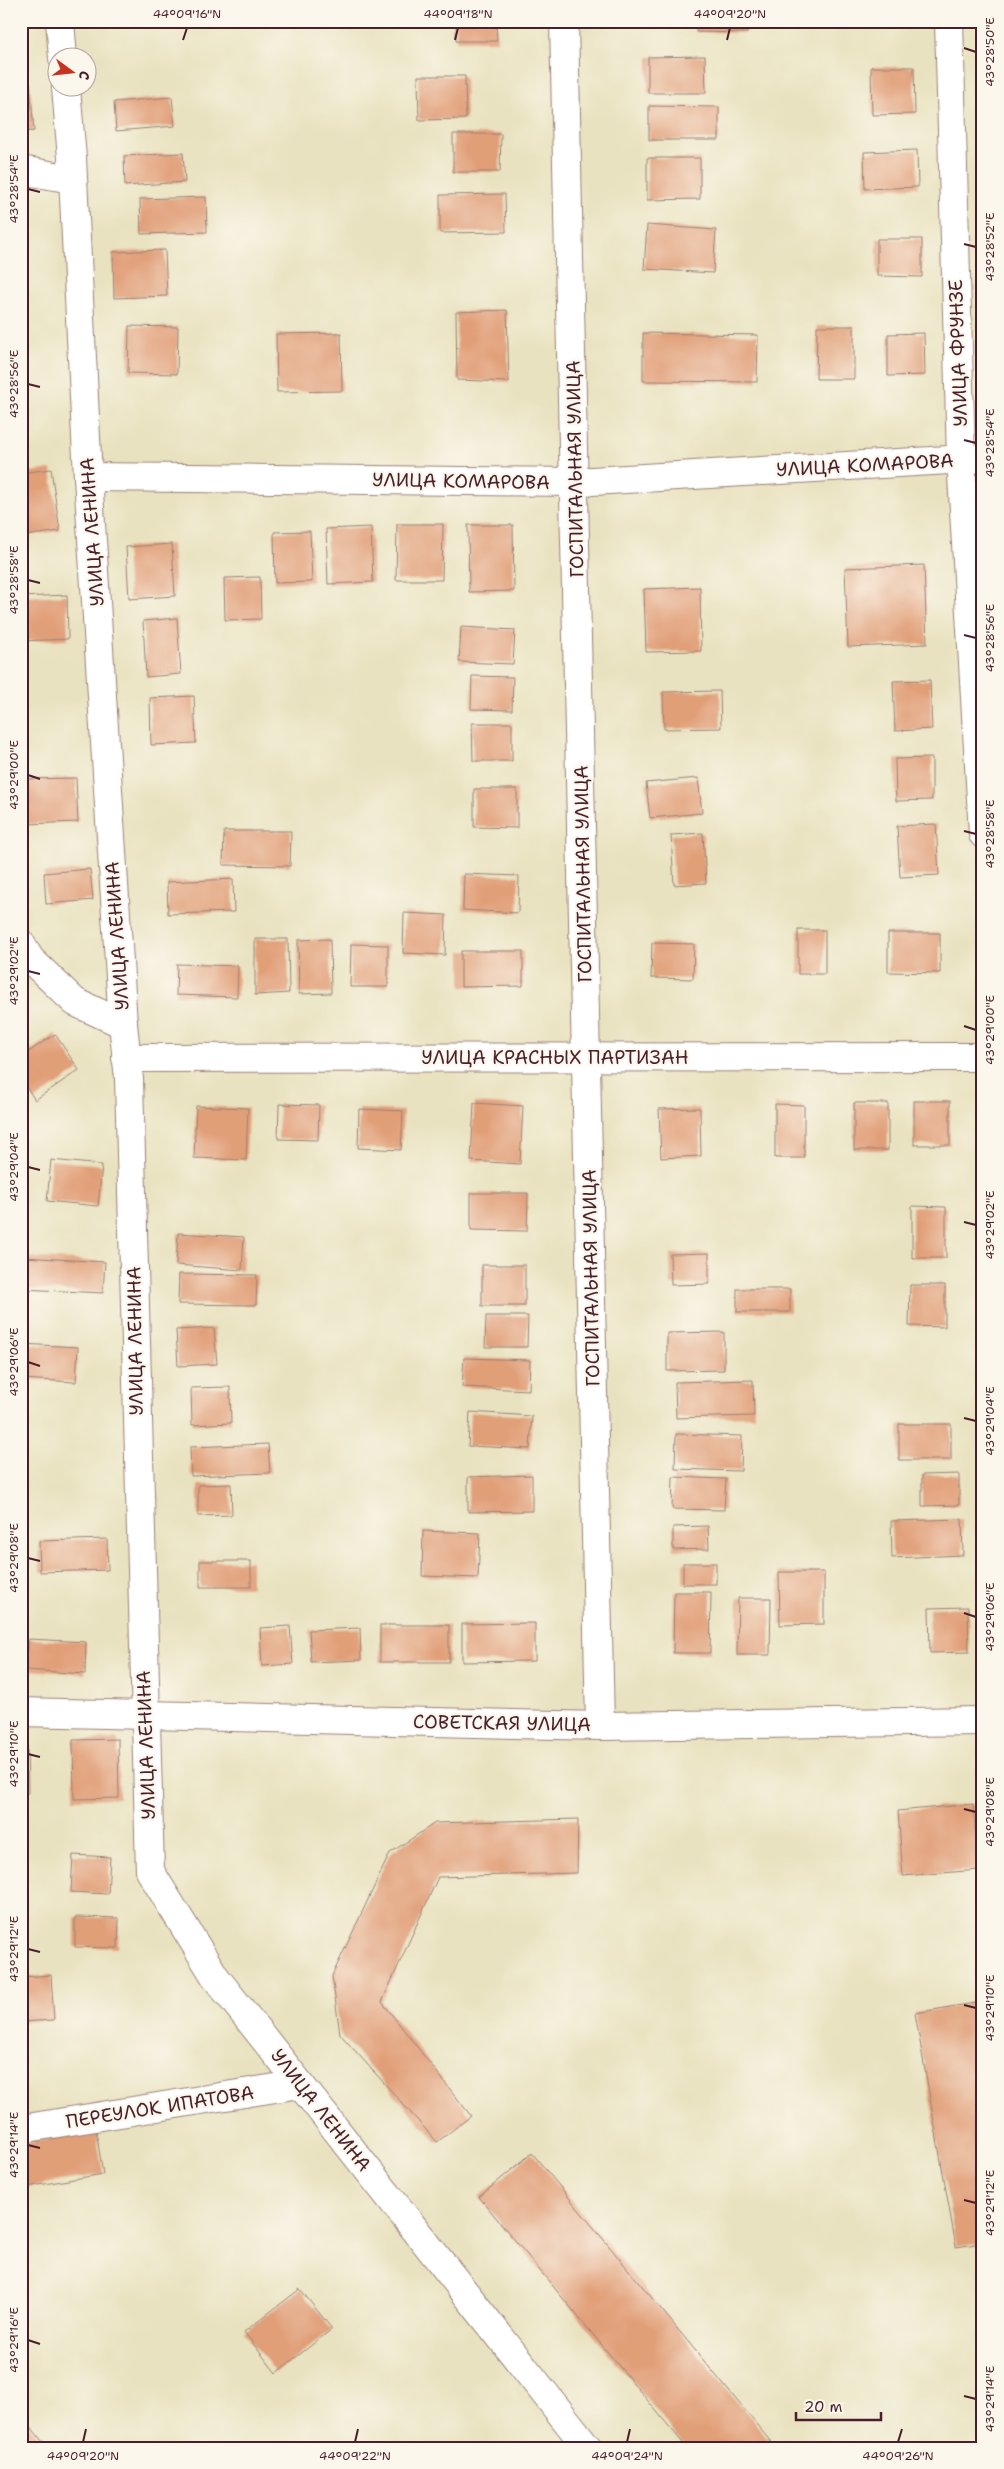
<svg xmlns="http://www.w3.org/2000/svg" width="1004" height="2469" viewBox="0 0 1004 2469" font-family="'Shantell Sans',sans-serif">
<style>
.building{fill:#e19f78}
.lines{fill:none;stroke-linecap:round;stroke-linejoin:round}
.minor-casing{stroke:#9a8076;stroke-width:30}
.minor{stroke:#fff;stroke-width:28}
.ticks{fill:none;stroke:#4a1f2b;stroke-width:2}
.labels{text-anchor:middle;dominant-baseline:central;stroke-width:4.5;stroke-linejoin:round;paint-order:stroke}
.street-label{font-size:19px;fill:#4a1f2b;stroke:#fbf7ec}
.neatline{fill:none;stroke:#4a1f2b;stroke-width:2}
.ticks-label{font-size:12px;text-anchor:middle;fill:#4a1f2b}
</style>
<rect width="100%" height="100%" fill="#fbf7ec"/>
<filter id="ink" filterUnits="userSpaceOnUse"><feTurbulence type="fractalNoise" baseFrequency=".02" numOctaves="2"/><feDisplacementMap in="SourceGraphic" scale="10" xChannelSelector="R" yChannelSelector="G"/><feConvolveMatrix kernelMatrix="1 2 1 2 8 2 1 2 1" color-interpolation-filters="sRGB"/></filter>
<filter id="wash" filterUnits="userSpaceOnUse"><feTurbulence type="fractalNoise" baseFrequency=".0096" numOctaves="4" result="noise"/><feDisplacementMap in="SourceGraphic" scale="20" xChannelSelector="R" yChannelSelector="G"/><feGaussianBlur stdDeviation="1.12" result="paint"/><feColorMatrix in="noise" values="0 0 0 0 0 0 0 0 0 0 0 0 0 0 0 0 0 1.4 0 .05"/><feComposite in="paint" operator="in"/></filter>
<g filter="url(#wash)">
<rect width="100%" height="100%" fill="#e9e2c0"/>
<g id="blocks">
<g class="building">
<path d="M456 21H496L497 41H456Z"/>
<path d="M696 21H747V33L696 32Z"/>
<path d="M705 56 706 93H648V57Z"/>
<path d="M871 67H914L915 114 872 115Z"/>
<path d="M418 76H465L466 119 419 120Z"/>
<path d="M30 83 34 131 21 132V84Z"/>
<path d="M172 97 175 126 116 131 114 102Z"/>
<path d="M649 106 719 107V140H649Z"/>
<path d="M453 134H501L500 172H453Z"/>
<path d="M917 150 918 187 865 189 864 152Z"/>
<path d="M183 153 185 182 125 186 124 156Z"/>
<path d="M647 158H700V199L647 200Z"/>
<path d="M505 194 506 232 440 233V195Z"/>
<path d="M206 197 207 232 141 234 140 199Z"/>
<path d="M647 225 716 230 713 273 644 269Z"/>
<path d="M877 239H922V277L877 276Z"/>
<path d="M165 250 167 296 114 298 113 252Z"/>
<path d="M507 310 509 382 457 380 456 312Z"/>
<path d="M129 326 178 327 177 374 128 373Z"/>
<path d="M817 326H854V379H816Z"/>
<path d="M341 333 342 391 277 392 276 334Z"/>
<path d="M643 333 758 335 757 382 643 381Z"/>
<path d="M924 333 925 375 888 376V334Z"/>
<path d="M51 469 60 531 25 536 21 506V473Z"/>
<path d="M397 524H443L442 580H396Z"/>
<path d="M468 525H513L514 591 469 592Z"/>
<path d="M371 527 373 582 328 584 326 529Z"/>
<path d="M310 531 312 582 275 583 274 532Z"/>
<path d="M172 544 175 596 129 599 126 547Z"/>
<path d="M924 565 927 644 848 647 845 568Z"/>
<path d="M260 577 261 619 225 620 224 578Z"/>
<path d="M700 587 701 651 646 652 644 589Z"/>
<path d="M67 595 68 639 21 641V597Z"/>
<path d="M177 618 181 674 146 677 143 621Z"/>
<path d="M461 627 515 630 513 664 459 662Z"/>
<path d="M472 676 513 677 512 710 471 709Z"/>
<path d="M930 680 932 729 895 731 893 681Z"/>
<path d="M720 691 721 728 664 729 663 692Z"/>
<path d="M194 696 196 743 151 745 150 698Z"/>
<path d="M472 723H512V761H473Z"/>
<path d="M932 758V800L896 801 895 759Z"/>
<path d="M76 778 78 822 28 824 26 779Z"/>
<path d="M698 778 702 813 650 818 646 783Z"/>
<path d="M474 789H517V828L474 827Z"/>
<path d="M936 824 939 875 900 877 897 826Z"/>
<path d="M224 831H291L290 866 223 865Z"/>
<path d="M703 833 706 883 674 885 671 835Z"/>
<path d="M90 869 93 900 46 904 44 873Z"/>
<path d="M464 874 519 876 518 913 463 910Z"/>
<path d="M233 879 234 912 168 914 167 882Z"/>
<path d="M404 913 446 915 445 955 403 953Z"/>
<rect x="798" y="930" width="27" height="44"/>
<path d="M888 933H940V973L888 972Z"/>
<path d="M255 939H288L289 993 255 995Z"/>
<path d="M330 939 331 993 299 994 298 940Z"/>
<path d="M652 943 694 944 693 979 651 978Z"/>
<path d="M351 944 388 945V987H350Z"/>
<path d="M461 951H523V986L461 987Z"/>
<path d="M177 964 238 966 237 997 176 995Z"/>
<path d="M55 1034 79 1070 35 1100 21 1079V1057Z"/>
<rect x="914" y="1101" width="36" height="44"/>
<path d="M474 1103 523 1106 520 1164 471 1161Z"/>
<rect x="854" y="1103" width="34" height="47"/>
<path d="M279 1104 319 1105 318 1140 278 1139Z"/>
<path d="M775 1104 804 1105V1158H775Z"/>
<path d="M196 1106 248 1108 246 1160 194 1158Z"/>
<path d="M700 1108 701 1156 661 1158 659 1109Z"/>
<path d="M359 1109 403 1111 401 1150 358 1148Z"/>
<path d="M51 1160 102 1165 98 1206 47 1201Z"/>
<path d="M471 1193H528L527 1231 471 1230Z"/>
<path d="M912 1206 946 1207V1258H912Z"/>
<path d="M178 1233 244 1237 242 1270 176 1265Z"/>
<path d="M709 1253V1284L671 1285 670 1254Z"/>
<path d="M24 1257 105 1262 103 1293 22 1289Z"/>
<rect x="482" y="1265" width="43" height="41"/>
<path d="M179 1274 257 1275 256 1305 178 1304Z"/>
<path d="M910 1285H945V1327L909 1326Z"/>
<rect x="737" y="1289" width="53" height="23"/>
<path d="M486 1316H528L527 1347H485Z"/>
<path d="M214 1328 217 1364 178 1366 176 1330Z"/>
<path d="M724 1332V1370L667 1371V1333Z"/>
<path d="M21 1344 78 1347 76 1382 21 1379Z"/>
<path d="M464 1358 530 1360 529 1390 462 1387Z"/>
<path d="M753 1380 754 1416 676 1418 675 1382Z"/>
<path d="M230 1387 231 1423 192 1425 191 1388Z"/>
<path d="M470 1412 532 1416 530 1449 468 1446Z"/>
<rect x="899" y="1424" width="52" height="36"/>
<path d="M676 1434 742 1436 741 1471 675 1469Z"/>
<path d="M268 1444 270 1473 191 1476 190 1447Z"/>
<path d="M959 1474V1505L922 1506V1475Z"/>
<path d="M532 1475V1511L468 1512V1477Z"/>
<path d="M673 1477 726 1479 724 1510 672 1509Z"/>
<path d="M231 1484 232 1515 198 1516V1485Z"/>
<path d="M962 1519 963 1555 892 1558 891 1521Z"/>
<path d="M708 1526 709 1549 673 1550V1527Z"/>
<path d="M423 1531 480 1533 478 1578 422 1576Z"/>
<path d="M107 1539 108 1570 40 1572 39 1541Z"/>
<rect x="200" y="1561" width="51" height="26"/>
<rect x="683" y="1563" width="33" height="21"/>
<path d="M779 1572H824V1624L780 1625Z"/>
<path d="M674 1592H711L710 1653H673Z"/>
<path d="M738 1598H771L770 1655H737Z"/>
<path d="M968 1607 969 1652 930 1653 929 1608Z"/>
<path d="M535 1623V1661L462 1662V1624Z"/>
<rect x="380" y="1625" width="69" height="37"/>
<path d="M290 1626 293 1664 262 1666 260 1628Z"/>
<path d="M360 1628 361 1660 311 1662 309 1630Z"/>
<path d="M29 1639 86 1642 85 1674 26 1670Z"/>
<path d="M118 1739 119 1798 74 1799 73 1740Z"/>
<path d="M21 1742H27L28 1793 21 1794Z"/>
<path d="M973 1804 979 1870 903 1876 898 1811Z"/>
<path d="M578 1819 577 1873 438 1877 382 2002 471 2116 437 2142 340 2034 332 1976 390 1853 435 1823Z"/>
<path d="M73 1855 110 1857 108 1894 71 1892Z"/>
<path d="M75 1917 119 1918 118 1948 75 1947Z"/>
<path d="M51 1975 54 2020 21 2022V1977Z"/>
<path d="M980 2002 983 2020V2243L956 2247 915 2013Z"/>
<path d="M96 2131 103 2174 21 2188V2144Z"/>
<path d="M532 2153 776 2448H687L479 2197Z"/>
<path d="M300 2289 332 2329 276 2373 244 2332Z"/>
<path d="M21 2415 48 2448H21Z"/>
</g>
</g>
</g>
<g filter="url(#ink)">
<use href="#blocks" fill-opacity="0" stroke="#9a8076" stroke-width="1"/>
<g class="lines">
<g class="minor-casing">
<g id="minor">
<path d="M60 21 63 58"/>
<path d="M564 21 600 1726"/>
<path d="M949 21 961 459 983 834"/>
<path d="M66 88 72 158 88 477 123 1024 129 1079 150 1871 216 1978 588 2448"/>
<path d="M21 170 72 179"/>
<path d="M88 477 575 482 983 458"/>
<path d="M21 944 30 959 75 1002 123 1024"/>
<path d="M126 1058 983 1057"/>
<path d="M21 1712 600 1726 983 1721"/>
<path d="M21 2129 300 2084"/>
</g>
</g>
<use href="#minor" class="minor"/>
</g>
</g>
<path class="ticks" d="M183 40 187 28M455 40 458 28M727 40 730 28M964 48 976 52M28 189 40 192M964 244 976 247M28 384 40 387M964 440 976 443M28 580 40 583M964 635 976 638M28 775 40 779M964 831 976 834M28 971 40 974M964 1026 976 1030M28 1167 40 1170M964 1222 976 1225M28 1362 40 1366M964 1418 976 1421M28 1558 40 1561M964 1613 976 1617M28 1754 40 1757M964 1809 976 1812M28 1949 40 1952M964 2005 976 2008M28 2145 40 2148M964 2200 976 2203M28 2340 40 2344M964 2396 976 2399M83 2442 86 2429M355 2442 358 2429M627 2442 630 2429M898 2442 902 2429"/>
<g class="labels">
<g class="street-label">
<text transform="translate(958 353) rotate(-92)">УЛИЦА ФРУНЗЕ</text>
<text transform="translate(865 465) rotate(-3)">УЛИЦА КОМАРОВА</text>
<text transform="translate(575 469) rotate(-91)">ГОСПИТАЛЬНАЯ УЛИЦА</text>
<text transform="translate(461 481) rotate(1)">УЛИЦА КОМАРОВА</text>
<text transform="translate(92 532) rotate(-94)">УЛИЦА ЛЕНИНА</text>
<text transform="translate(583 874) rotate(-91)">ГОСПИТАЛЬНАЯ УЛИЦА</text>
<text transform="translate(117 936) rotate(-94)">УЛИЦА ЛЕНИНА</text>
<text x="555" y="1057">УЛИЦА КРАСНЫХ ПАРТИЗАН</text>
<text transform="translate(591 1278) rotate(-91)">ГОСПИТАЛЬНАЯ УЛИЦА</text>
<text transform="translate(135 1341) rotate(-91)">УЛИЦА ЛЕНИНА</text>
<text transform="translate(502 1723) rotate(1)">СОВЕТСКАЯ УЛИЦА</text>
<text transform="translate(146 1745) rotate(-92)">УЛИЦА ЛЕНИНА</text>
<text transform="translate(160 2107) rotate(-9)">ПЕРЕУЛОК ИПАТОВА</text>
<text transform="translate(321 2110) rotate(52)">УЛИЦА ЛЕНИНА</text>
</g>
</g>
<rect width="1004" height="2469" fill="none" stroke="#fbf7ec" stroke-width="55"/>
<g transform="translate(72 72) rotate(105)"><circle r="24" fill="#fbf7ec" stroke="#b4a19f"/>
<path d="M0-4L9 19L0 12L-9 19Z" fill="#c8321e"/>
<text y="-8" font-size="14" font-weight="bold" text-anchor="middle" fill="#4a1f2b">С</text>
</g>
<path d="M796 2412v8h85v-8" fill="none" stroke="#4a1f2b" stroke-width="2.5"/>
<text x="804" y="2412" font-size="15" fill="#4a1f2b" stroke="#fbf7ec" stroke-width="4" paint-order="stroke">20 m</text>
<rect x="28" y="28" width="948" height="2414" class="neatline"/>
<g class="ticks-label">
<text x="187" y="18">44°09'16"N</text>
<text x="458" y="18">44°09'18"N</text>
<text x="730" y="18">44°09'20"N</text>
<text transform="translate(990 52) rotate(-90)" y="4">43°28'50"E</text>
<text transform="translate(14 189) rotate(-90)" y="4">43°28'54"E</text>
<text transform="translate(990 247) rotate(-90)" y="4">43°28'52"E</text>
<text transform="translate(14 384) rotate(-90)" y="4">43°28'56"E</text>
<text transform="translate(990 443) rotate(-90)" y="4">43°28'54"E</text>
<text transform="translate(14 580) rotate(-90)" y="4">43°28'58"E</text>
<text transform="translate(990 638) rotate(-90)" y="4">43°28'56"E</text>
<text transform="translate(14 775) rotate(-90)" y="4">43°29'00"E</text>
<text transform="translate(990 834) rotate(-90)" y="4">43°28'58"E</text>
<text transform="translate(14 971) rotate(-90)" y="4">43°29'02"E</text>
<text transform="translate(990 1030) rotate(-90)" y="4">43°29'00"E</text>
<text transform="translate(14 1167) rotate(-90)" y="4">43°29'04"E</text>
<text transform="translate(990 1225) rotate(-90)" y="4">43°29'02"E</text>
<text transform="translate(14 1362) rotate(-90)" y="4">43°29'06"E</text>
<text transform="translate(990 1421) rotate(-90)" y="4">43°29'04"E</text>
<text transform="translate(14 1558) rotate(-90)" y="4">43°29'08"E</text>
<text transform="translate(990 1617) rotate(-90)" y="4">43°29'06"E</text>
<text transform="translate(14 1754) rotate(-90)" y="4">43°29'10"E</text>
<text transform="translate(990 1812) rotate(-90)" y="4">43°29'08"E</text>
<text transform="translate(14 1949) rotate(-90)" y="4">43°29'12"E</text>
<text transform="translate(990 2008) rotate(-90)" y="4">43°29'10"E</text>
<text transform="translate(14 2145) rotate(-90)" y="4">43°29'14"E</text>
<text transform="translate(990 2203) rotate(-90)" y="4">43°29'12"E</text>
<text transform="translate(14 2340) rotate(-90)" y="4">43°29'16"E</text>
<text transform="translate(990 2399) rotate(-90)" y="4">43°29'14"E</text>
<text x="83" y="2460">44°09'20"N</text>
<text x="355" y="2460">44°09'22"N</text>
<text x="627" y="2460">44°09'24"N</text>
<text x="898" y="2460">44°09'26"N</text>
</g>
</svg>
